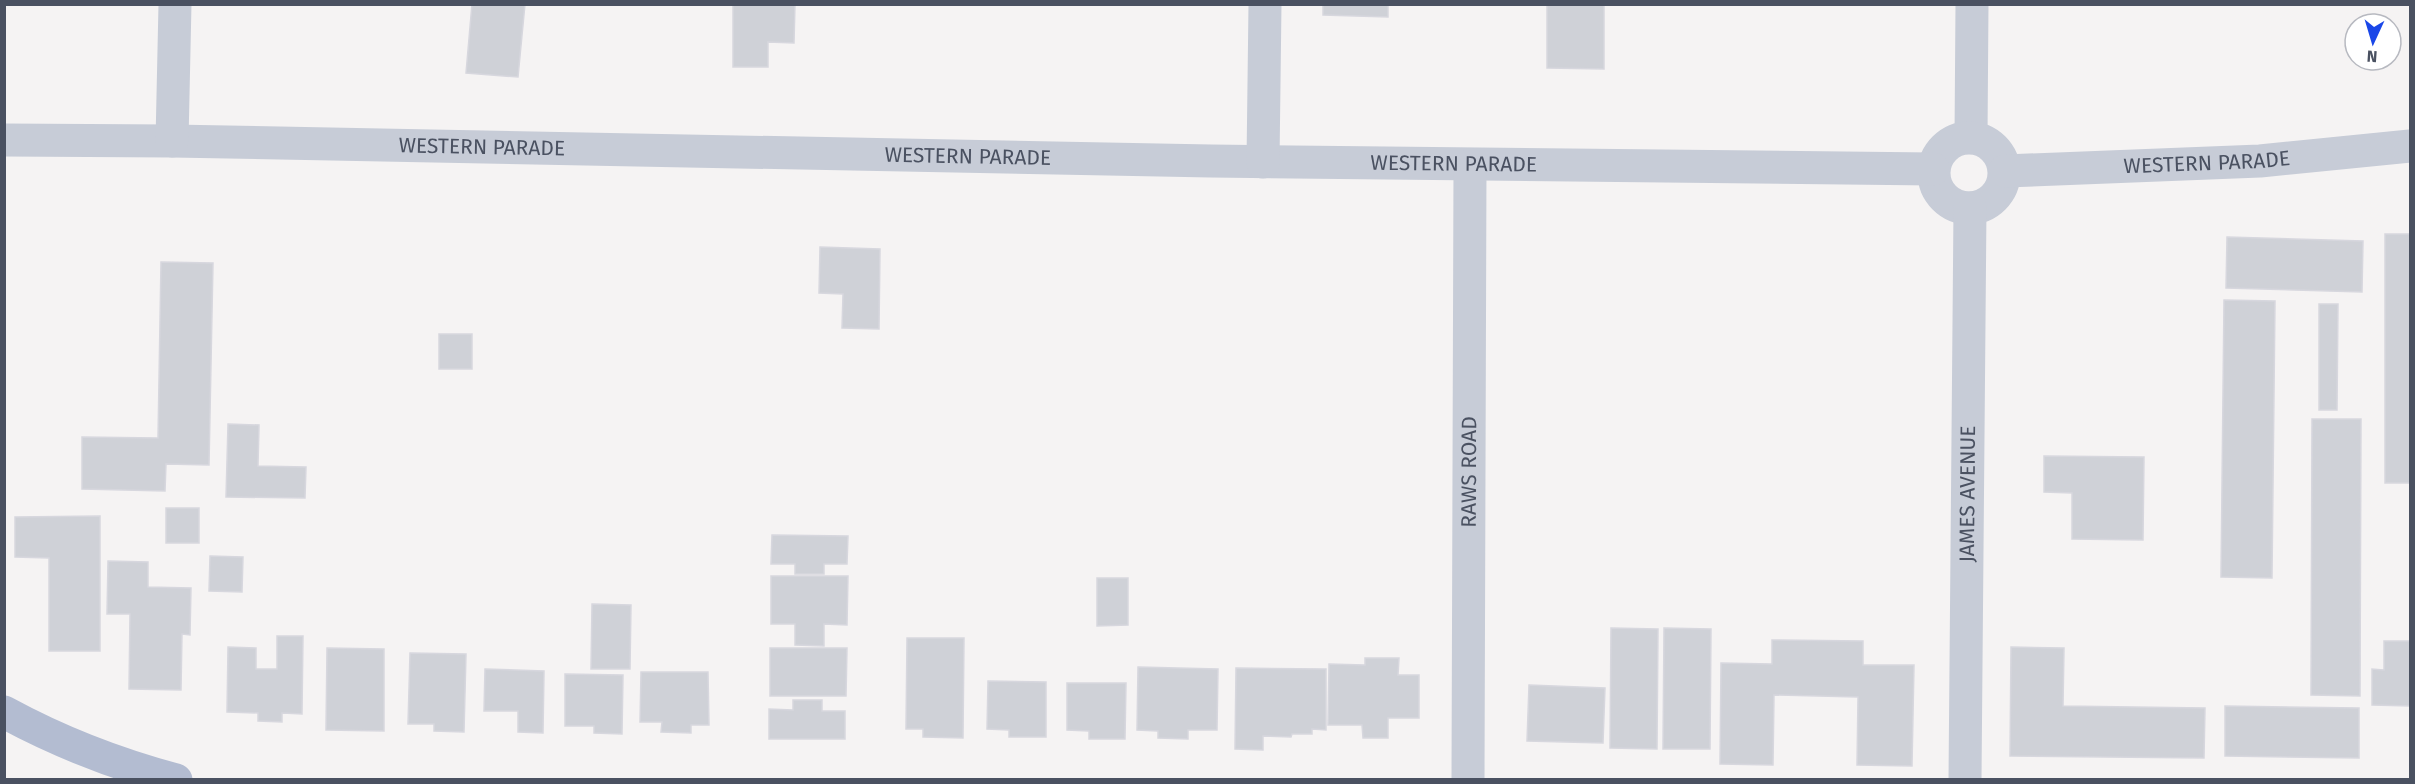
<svg xmlns="http://www.w3.org/2000/svg" width="2415" height="784" viewBox="0 0 2415 784" font-family="'Fira Sans',sans-serif">
<style>
.building{fill:#cfd1d7;stroke:#d7d7de;stroke-width:1.5}
.lines{fill:none;stroke-linecap:round;stroke-linejoin:round}
.street{stroke:#c7ccd7;stroke-width:33}
.primary{stroke:#b3bcd1;stroke-width:33}
.labels{text-anchor:middle;dominant-baseline:central;stroke-width:4.5;stroke-linejoin:round;paint-order:stroke}
.street-label{font-size:21px;fill:#4a5161;stroke:#fff}
</style>
<rect width="100%" height="100%" fill="#f5f3f3"/>
<g class="building">
<path d="M472 4H525L518 77 466 73Z"/>
<path d="M733 4H795L794 43 768 42V67H733Z"/>
<path d="M1323 4H1388V17L1323 15Z"/>
<path d="M1547 4H1604V69L1547 68Z"/>
<rect x="2385" y="234" width="25" height="249"/>
<path d="M2227 237 2363 241 2362 292 2226 288Z"/>
<path d="M820 247 880 249 879 329 842 328 843 294 819 293Z"/>
<path d="M161 262 213 263 209 465 166 464 165 491 82 489V437L158 438Z"/>
<path d="M2224 300 2275 301 2272 578 2221 577Z"/>
<path d="M2319 304H2338L2337 410H2319Z"/>
<rect x="439" y="334" width="33" height="35"/>
<path d="M2312 419H2361L2360 696 2311 695Z"/>
<path d="M228 424 259 425 258 466 306 467 305 498 226 497Z"/>
<path d="M2044 456 2144 457 2143 540 2072 539V493L2044 492Z"/>
<rect x="166" y="508" width="33" height="35"/>
<path d="M100 516V651H49V558L15 557V517Z"/>
<path d="M772 535 848 536 847 564H824V574H795V564H771Z"/>
<path d="M210 556 243 557 242 592 209 591Z"/>
<path d="M108 561 148 562V587L191 588 190 635 182 634 181 690 129 689 130 614H107Z"/>
<path d="M771 576H848L847 625 824 624V646L795 645V624H771Z"/>
<path d="M1097 578H1128V625L1097 626Z"/>
<path d="M592 604 631 605 630 669H591Z"/>
<path d="M1611 628 1658 629 1657 749 1610 748Z"/>
<path d="M1664 628 1711 629 1710 749H1663Z"/>
<path d="M277 636H303L302 714 282 713V722L258 721V713L227 712 228 647 256 648V669H277Z"/>
<path d="M907 638H964L963 738 923 737V729H906Z"/>
<path d="M1772 640 1863 641V665H1914L1912 766 1857 765 1858 697 1774 695 1773 765 1720 764 1721 663 1772 664Z"/>
<path d="M2384 641H2410V706L2372 705V669L2384 670Z"/>
<path d="M2011 647 2064 648 2063 706 2205 708 2204 758 2010 756Z"/>
<path d="M327 648 384 649V731L326 730Z"/>
<path d="M770 648H847L846 696H770Z"/>
<path d="M410 653 466 654 464 732 434 731V724H408Z"/>
<path d="M1365 658H1399L1398 675H1419V718H1388V738H1363L1362 725H1328L1329 664 1365 665Z"/>
<path d="M1138 667 1218 669 1217 730H1188V739L1158 738V731L1137 730Z"/>
<path d="M1236 668 1326 669V730L1312 729V734H1292L1291 737 1263 736V750L1235 749Z"/>
<path d="M485 669 544 671 543 733 518 732V711H484Z"/>
<path d="M641 672H708L709 725H691V733L661 732 662 722H640Z"/>
<path d="M565 674 623 675 622 734 594 733V726H565Z"/>
<path d="M988 681 1046 682V737H1009V730L987 729Z"/>
<path d="M1067 683H1126L1125 739H1089V731L1067 730Z"/>
<path d="M1529 685 1605 688 1603 743 1527 741Z"/>
<path d="M793 700H822V711H845V739H769V709L793 710Z"/>
<path d="M2225 706 2359 708V758L2225 756Z"/>
</g>
<g class="lines">
<g class="street">
<path d="M1971 137 1972 4"/>
<circle cx="1969" cy="173" r="35"/>
<path id="s1" d="M4 140 172 141 1211 161 1933 169"/>
<path d="M172 141 175 4"/>
<path d="M1263 162 1265 4"/>
<path id="s2" d="M2005 171 2260 161 2410 146"/>
<path id="s3" d="M1468 780 1470 165"/>
<path id="s4" d="M1965 780 1970 208"/>
</g>
<path class="primary" d="M4 712C59 742 116 764 176 780"/>
</g>
<g class="labels">
<g class="street-label">
<text stroke="none"><textPath href="#s1" startOffset="478">WESTERN PARADE</textPath></text>
<text stroke="none"><textPath href="#s1" startOffset="964">WESTERN PARADE</textPath></text>
<text stroke="none"><textPath href="#s2" startOffset="202">WESTERN PARADE</textPath></text>
<text stroke="none"><textPath href="#s1" startOffset="1450">WESTERN PARADE</textPath></text>
<text stroke="none"><textPath href="#s3" startOffset="308">RAWS ROAD</textPath></text>
<text stroke="none"><textPath href="#s4" startOffset="286">JAMES AVENUE</textPath></text>
</g>
</g>
<rect width="2415" height="784" fill="none" stroke="#4a5161" stroke-width="12"/>
<g transform="translate(2373 42) rotate(184)"><circle r="28" fill="#ffffff" stroke="#b7b9c0" stroke-width="1.5"/>
<path d="M0-4.5L10 22L0 15L-10 22Z" fill="#1a47e8"/>
<text y="-9" font-size="16" font-weight="bold" text-anchor="middle" fill="#4a5161">N</text>
</g>
</svg>
